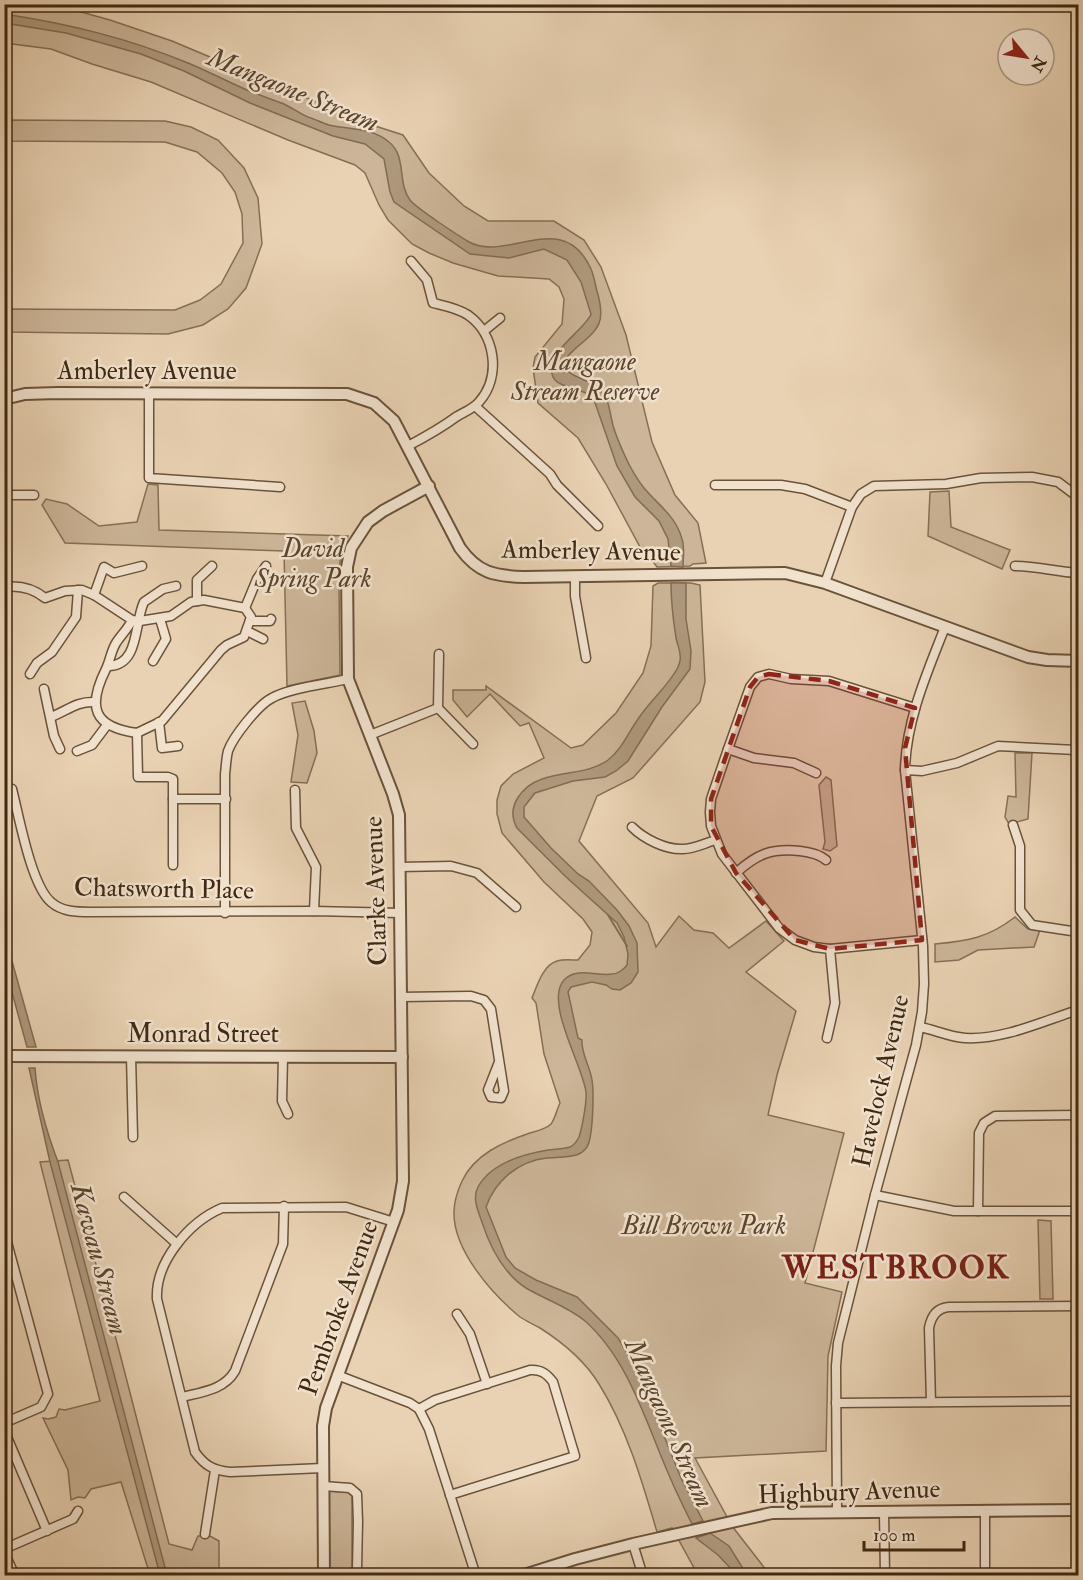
<svg xmlns="http://www.w3.org/2000/svg" width="1083" height="1580" viewBox="0 0 1083 1580" font-family="'IM FELL Double Pica',serif">
<style>
.green{fill:#ccb598;stroke:#866f56;stroke-width:1.5}
.water{fill:#af997d;stroke:#826c53;stroke-width:1.5}
.lines{fill:none;stroke-linecap:round;stroke-linejoin:round}
.stream{stroke:#826c53;stroke-width:2}
.minor-casing{stroke:#6a533b;stroke-width:11}
.tertiary-casing{stroke:#6a533b;stroke-width:14}
.minor{stroke:#f1e2ce;stroke-width:8}
.tertiary{stroke:#f1e2ce;stroke-width:10}
.marked{fill:#8f2418;fill-opacity:0.2;stroke:#8f2418;stroke-width:4.5;stroke-dasharray:12 8;stroke-linejoin:round}
.labels{text-anchor:middle;dominant-baseline:central;stroke-width:5;stroke-linejoin:round;paint-order:stroke}
.park-label{font-size:26px;font-style:italic;fill:#5b452e;stroke:#f1e2ce}
.street-label{font-size:26px;fill:#3f2913;stroke:#f1e2ce}
.water-label{font-size:27px;font-style:italic;fill:#5b452e;stroke:#f1e2ce}
.district-label{font-size:32px;font-weight:bold;letter-spacing:1.5px;fill:#7a1f14;stroke:#f1e2ce}
</style>
<rect width="100%" height="100%" fill="#e9d2b3"/>
<filter id="stains"><feTurbulence type="fractalNoise" baseFrequency=".00333" numOctaves="4"/><feColorMatrix values="0 0 0 0 .2 0 0 0 0 .09 0 0 0 0 .02 0 0 0 .5 -.17"/></filter>
<radialGradient id="worn" r=".72"><stop offset=".6" stop-color="#630" stop-opacity="0"/><stop offset="1" stop-color="#630" stop-opacity=".3"/></radialGradient>
<g class="green">
<path d="M4 5H56L110 20 172 41 369 124 403 135 429 173 464 206 488 221H554L584 240 601 267 626 335 652 442 675 495 698 523 706 563 693 564 690 566 657 567 654 563 652 556 646 558 606 484 578 438 538 403 533 368 535 357 562 324 564 299 559 287 549 279 498 276 453 263 429 253 412 244 388 220 379 205 365 173 355 165 288 140 151 82 92 64 51 49 5 43Z"/>
<path d="M5 120 165 121 191 127 218 140 244 168 258 198 262 244 246 288 228 309 203 325 168 334 5 332V309L175 310 200 300 221 284 243 243 242 214 235 192 222 173 197 152 165 142 5 141Z"/>
<path d="M148 484 158 485 159 530 348 536 340 561 339 585 340 675 287 686 284 551 65 543 42 505 46 499 67 504 99 526 137 522Z"/>
<path d="M949 491 951 527 1010 550 1002 569 928 536 930 492Z"/>
<path d="M658 583H691L700 585 705 682 700 702 633 778 597 796 579 841 648 923 656 947 679 916 694 930 713 933 729 948 766 921 784 941 746 972 796 1011 777 1075 768 1115 844 1133 805 1283 842 1292 828 1356 826 1451 695 1458 732 1526 770 1575H698L672 1528 657 1532C642 1481 627 1429 599 1384 585 1361 562 1342 540 1328 533 1324 526 1321 520 1317 492 1294 453 1250 454 1212 454 1203 458 1190 462 1181 475 1154 503 1142 530 1133 537 1131 546 1129 551 1124 555 1119 557 1109 560 1103L544 1054 536 1003 532 998C537 986 543 965 557 961 563 959 571 960 578 960L590 945 592 932 583 919 544 882 502 833 497 814V800L501 786 513 774 544 758 529 723 520 726 490 694 467 717 453 700V690H486V686L571 748 583 745 616 713 643 673 651 646 653 586Z"/>
<path d="M305 701 314 731 317 753 307 783 291 782 298 735 292 703Z"/>
<path d="M1015 753H1032L1028 819 1009 824 1005 817 1008 796 1016 797Z"/>
<path d="M826 777 831 780 837 846 830 851 823 849 825 842 819 785Z"/>
<path d="M1015 917 1028 929 1040 930 1034 947 978 950 959 960 935 962V944C968 941 988 938 1015 917Z"/>
<path d="M68 1160 120 1354 169 1544 192 1550 198 1536H210L219 1541V1575H150L121 1482 91 1489 85 1498 78 1497 71 1500 68 1470 43 1418 48 1419 56 1417 59 1409 65 1410 100 1401 40 1162Z"/>
<path d="M1038 1220 1051 1221 1053 1299H1040Z"/>
<path d="M327 1491 348 1492 352 1496V1567L346 1573H327Z"/>
</g>
<g class="water">
<path d="M4 14C70 24 127 38 188 63 210 72 232 84 254 93 264 97 274 100 284 104 292 108 299 113 308 117 315 119 322 123 329 125 349 130 371 127 389 142 407 156 397 183 410 200 416 208 459 236 469 242 508 263 563 207 591 269 594 276 595 284 597 291 606 322 600 328 576 348 570 354 565 357 564 366 569 378 592 379 601 391 610 402 609 409 612 421 614 432 620 445 625 456 630 467 636 478 644 488 658 505 676 516 682 539 685 548 683 558 683 567L671 566 668 539 659 521 635 497 617 466 593 397C583 389 562 388 555 380 538 356 584 332 591 314L581 282 567 260 544 249 509 258 470 254 394 202 390 192 384 159 365 144 333 136 250 103 184 71 141 54 66 33 5 23Z"/>
<path d="M671 583H686V619L691 651 690 669 662 707 628 761 616 771 605 777 573 781 535 793 524 807V817L551 848 578 874 589 881 617 910 629 926 637 943 638 972 631 983 620 990 612 989 606 985 592 982 571 987 568 992 578 1038 582 1040C581 1054 590 1066 592 1080 594 1093 593 1133 588 1145 587 1148 582 1153 579 1154 570 1158 556 1157 547 1158 518 1161 495 1181 486 1207L506 1257 515 1268 536 1280 577 1297 618 1338 626 1351 645 1389 681 1478 703 1521 692 1524C684 1508 676 1492 669 1475 646 1423 629 1360 585 1321 567 1306 546 1300 526 1288 503 1273 490 1247 482 1222 478 1211 472 1198 478 1187 491 1163 524 1154 548 1150 555 1149 564 1149 570 1147 575 1145 577 1141 579 1137 582 1128 587 1102 586 1092 583 1066 544 1002 564 980 577 966 599 977 612 974 618 974 624 969 627 965L628 954 624 937 617 923 565 876 517 828C505 807 522 786 542 779 564 771 589 774 608 760 622 749 628 733 638 719 649 702 667 687 677 669 679 665 681 659 680 655 680 650 677 643 676 638 673 619 671 602 671 583Z"/>
<path d="M4 936H5L36 1047H27L5 967Z"/>
<path d="M29 1068H35C37 1099 47 1133 58 1162L167 1575H160L50 1162Z"/>
<path d="M710 1533 729 1546 747 1575H737L718 1555 696 1538Z"/>
</g>
<g class="lines">
<path class="stream" d="M608 915 627 946"/>
<g class="minor-casing">
<g id="minor">
<path d="M484 331 500 318"/>
<path d="M149 393V478L280 487"/>
<path d="M475 406 550 474 557 485 598 526"/>
<path d="M408 446C425 437 441 428 456 417 464 412 473 409 479 402 502 376 495 334 468 315 457 308 445 306 433 303L427 280 411 261"/>
<path d="M715 485H781L805 489 852 507"/>
<path d="M4 495H34"/>
<path d="M1015 566C1037 566 1056 572 1078 573"/>
<path d="M575 577V596L586 658"/>
<path d="M825 583 852 507 861 494 874 486 946 484 981 478 1032 477 1058 482 1078 497"/>
<path d="M4 587C20 585 33 588 45 598L65 591 82 590 94 595 132 620 140 621 171 616 191 602 204 600 245 608 251 617 244 637 227 645 221 650 162 721 137 733C93 727 87 707 106 669 110 661 111 651 116 643 121 635 128 629 132 620"/>
<path d="M94 595 104 567 114 573 142 566"/>
<path d="M197 601V580L212 566"/>
<path d="M245 608 257 579 266 566"/>
<path d="M250 621H270L271 619"/>
<path d="M247 631 263 639"/>
<path d="M439 654 438 708 473 744"/>
<path d="M153 661 166 639 160 619"/>
<path d="M108 666C140 666 134 622 144 602L163 589 176 586"/>
<path d="M30 674 37 663 52 652 76 617 78 590"/>
<path d="M44 689 54 736 60 749"/>
<path d="M915 708 829 681 791 679 769 674 758 677 750 687 728 749 711 799 710 812 711 826 722 854 779 928 795 940 814 947 830 949 922 940"/>
<path d="M51 717C67 711 76 701 95 702"/>
<path d="M159 722 162 748 178 746"/>
<path d="M137 733 138 777H168L173 779V865"/>
<path d="M370 735 438 708"/>
<path d="M728 749 754 758 794 763 816 773"/>
<path d="M77 751 92 745 107 725"/>
<path d="M905 770 922 771 957 763 998 746 1076 750 1078 756"/>
<path d="M12 789C19 816 31 885 51 902 62 912 77 912 91 912L314 911 400 913"/>
<path d="M295 790 296 828 316 867 314 911"/>
<path d="M173 799H226"/>
<path d="M1013 825 1020 846V910L1032 925 1078 932"/>
<path d="M632 827C644 839 666 850 683 849 694 849 705 843 716 840"/>
<path d="M400 867 451 866 477 873 516 907"/>
<path d="M736 873C757 854 771 848 800 851 809 852 819 854 826 860"/>
<path d="M225 913V774C226 767 226 759 228 751 233 737 258 705 272 698 289 688 327 684 348 679"/>
<path d="M401 997 471 996 484 1000 491 1009 504 1091 501 1098 491 1097 488 1090 499 1062"/>
<path d="M920 1027C935 1030 950 1037 965 1038 1004 1040 1043 1021 1078 1010"/>
<path d="M827 1038 835 1003 830 949"/>
<path d="M131 1056 133 1137"/>
<path d="M283 1057 282 1101 288 1114"/>
<path d="M875 1195 954 1211H1078"/>
<path d="M124 1197 177 1244"/>
<path d="M978 1211 979 1133 984 1123 995 1116 1078 1115"/>
<path d="M4 1231 48 1394 41 1407 4 1423"/>
<path d="M457 1314 470 1334 487 1384"/>
<path d="M337 1375 410 1403 419 1409 429 1429 476 1576"/>
<path d="M182 1397C202 1392 224 1390 235 1371L283 1244 284 1206"/>
<path d="M931 1402 929 1328C931 1317 936 1308 949 1307L1078 1306"/>
<path d="M836 1403 1078 1401"/>
<path d="M419 1409 435 1400 530 1370C541 1369 547 1374 553 1382L575 1456 450 1495"/>
<path d="M4 1430 47 1531"/>
<path d="M323 1468 230 1472C213 1470 205 1466 195 1452L157 1299C155 1262 189 1222 222 1208L346 1207 394 1222"/>
<path d="M323 1486 350 1488 357 1494 358 1522 357 1569 354 1576"/>
<path d="M837 1511 836 1366 838 1343 875 1195 916 1045 922 1012 924 984 923 946 905 770C906 720 927 673 945 627"/>
<path d="M884 1511 885 1576"/>
<path d="M205 1534 215 1470"/>
<path d="M633 1544 643 1576"/>
<path d="M4 1549 73 1519 78 1511"/>
<path d="M4 1552 15 1576"/>
<path d="M985 1576V1511"/>
</g>
</g>
<g class="tertiary-casing">
<g id="tertiary">
<path d="M4 399 25 394 58 393 347 394 374 403 394 421 460 548C478 573 494 576 524 577L785 573 825 583 1028 657 1047 660 1078 661"/>
<path d="M4 1056 402 1057"/>
<path d="M324 1576 323 1426 326 1408 398 1210 403 1181 399 815 393 794 348 679 347 567 351 548 368 522 383 511 429 486"/>
<path d="M521 1576 575 1559 633 1544 772 1513 1078 1510"/>
</g>
</g>
<use href="#minor" class="minor"/>
<use href="#tertiary" class="tertiary"/>
</g>
<path class="marked" d="M769 674 829 681 915 708 905 748 922 940 830 949 795 940 736 873 711 826V799L750 687 758 677Z"/>
<g class="labels">
<g class="park-label">
<text x="585" y="362">Mangaone<tspan x="585" dy="30">Stream Reserve</tspan></text>
<text x="313" y="549">David<tspan x="313" dy="30">Spring Park</tspan></text>
<text x="704" y="1226">Bill Brown Park</text>
</g>
<g class="street-label">
<text x="147" y="371">Amberley Avenue</text>
<text transform="translate(591 551) rotate(1)">Amberley Avenue</text>
<text transform="translate(164 889) rotate(1)">Chatsworth Place</text>
<text transform="translate(376 891) rotate(-92)">Clarke Avenue</text>
<text x="203" y="1034">Monrad Street</text>
<text transform="translate(881 1081) rotate(-77)">Havelock Avenue</text>
<text transform="translate(339 1308) rotate(-70)">Pembroke Avenue</text>
<text transform="translate(849 1492) rotate(-2)">Highbury Avenue</text>
</g>
<g class="water-label">
<text transform="translate(293 90) rotate(22)">Mangaone Stream</text>
<text transform="translate(99 1259) rotate(75)">Kawau Stream</text>
<text transform="translate(669 1423) rotate(66)">Mangaone Stream</text>
</g>
<g class="district-label">
<text x="896" y="1268">WESTBROOK</text>
</g>
</g>
<rect width="1083" height="1580" fill="none" stroke="#e9d2b3" stroke-width="24"/>
<rect x="6" y="6" width="1071" height="1568" fill="none" stroke="#3f2913" stroke-width="3"/>
<rect x="12" y="12" width="1059" height="1556" fill="none" stroke="#3f2913" stroke-width="1.5"/>
<g transform="translate(1026 57) rotate(120)"><circle r="28" fill="#f1e2ce" stroke="#aa9883" stroke-width="1.5"/>
<path d="M0-4.5L10 22L0 15L-10 22Z" fill="#8f2418"/>
<text y="-9" font-size="16" font-weight="bold" text-anchor="middle" fill="#3f2913">N</text>
</g>
<path d="M864 1541v9h100v-9" fill="none" stroke="#3f2913" stroke-width="3"/>
<text x="873" y="1541" font-size="18" fill="#3f2913" stroke="#f1e2ce" stroke-width="4.5" paint-order="stroke">100 m</text>
<rect width="100%" height="100%" filter="url(#stains)"/>
<rect width="100%" height="100%" fill="url(#worn)"/>
</svg>
